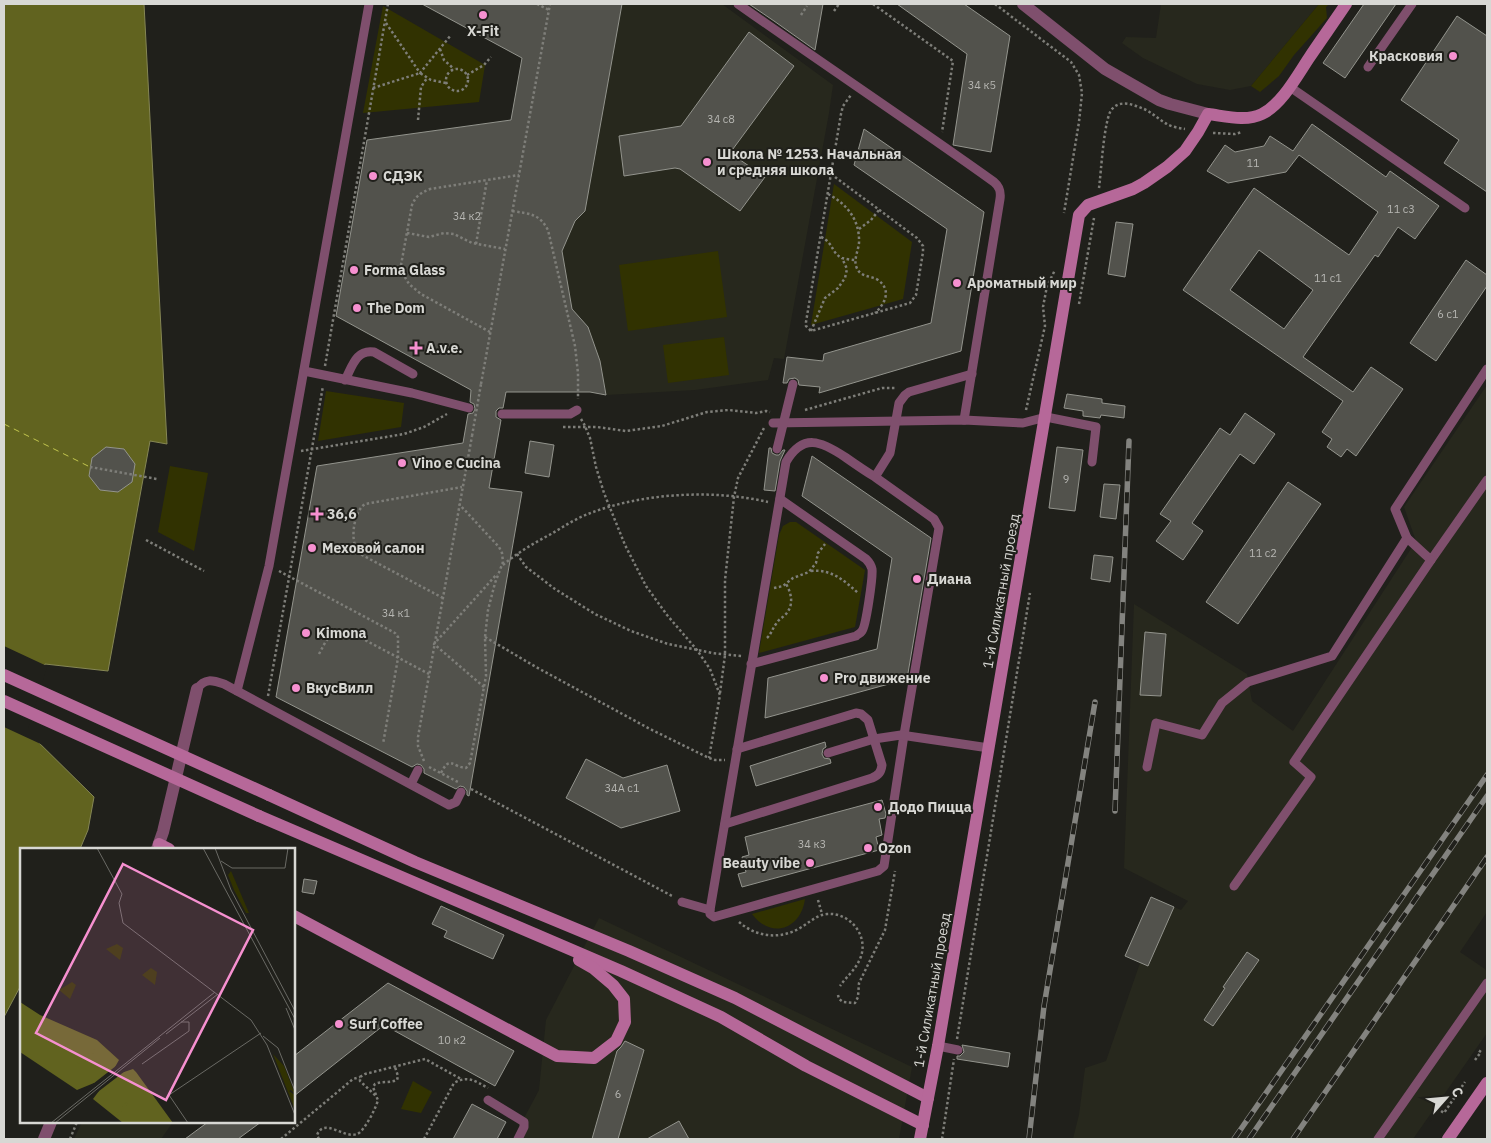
<svg xmlns="http://www.w3.org/2000/svg" width="1491" height="1143" viewBox="0 0 1491 1143" font-family="'IBM Plex Sans',sans-serif">
<style>
.built{fill:#27281d}
.green{fill:#313201}
.water{fill:#61631f;stroke:#858655}
.pier{fill:#20201b}
.lines{fill:none;stroke-linecap:round;stroke-linejoin:round}
.ferry{stroke:#c2c64e;stroke-width:1;stroke-dasharray:6 5;stroke-linecap:butt}
.building{fill:#52524c;stroke:#93948d;fill-rule:evenodd}
.path{stroke:#7e7e79;stroke-width:2.5;stroke-dasharray:2.5 2.5;stroke-linecap:butt}
.lane{stroke:#7f4f6d;stroke-width:9}
.street{stroke:#7f4f6d;stroke-width:12}
.secondary{stroke:#b66899;stroke-width:12}
.rail-casing{stroke:#83837f;stroke-width:5.5}
.rail{stroke:#20201b;stroke-width:4;stroke-dasharray:11;stroke-linecap:butt}
.path-bridge{stroke:#7e7e79;stroke-width:2.5;stroke-dasharray:2.5 2.5;stroke-linecap:butt}
.secondary-bridge{stroke:#b66899;stroke-width:12}
.poi-dot{fill:#f690d0;stroke:#20201b;stroke-width:2}
.labels{text-anchor:middle;dominant-baseline:central;stroke-width:4;stroke-linejoin:round;paint-order:stroke}
.number-label{font-size:11px;fill:#b6b6b2}
.poi-label{font-size:14px;font-weight:bold;fill:#d8d8d4;stroke:#20201b;text-anchor:start}
.street-label{font-size:14px;fill:#d8d8d4;stroke:#20201b}
.inset-river{fill:none;stroke:#61631f;stroke-width:2.5}
.inset-road{fill:none;stroke:#6a6a65;stroke-width:1}
.view{fill:#f690d0;fill-opacity:0.15;stroke:#f690d0;stroke-width:2.5}
.inset-edge{fill:none;stroke:#d8d8d4;stroke-width:2.5}
</style>
<rect width="100%" height="100%" fill="#20201b"/>
<g class="built">
<path d="M622 4H722L833 85 829 113 784 359 774 358 768 380 695 390 606 395 600 361 588 327 572 309 562 251 575 221 585 211Z"/>
<path d="M1161 4H1319L1251 86 1230 90 1197 84 1143 58 1122 43 1126 37 1156 38Z"/>
<path d="M1487 385V912L1460 952 1485 969 1487 973V1033L1413 1139H1073L1079 1115 1085 1068 1106 1061 1140 963 1125 956 1151 897 1181 910 1188 901 1124 868 1134 604 1247 674 1252 701 1293 731 1416 541 1404 507Z"/>
<path d="M599 918 912 1067 899 1139H513L539 1090 546 1020Z"/>
<path d="M82 1122H173L161 1139H74Z"/>
</g>
<g class="green">
<path d="M1319 4H1329L1326 7 1327 18 1294 55 1279 76 1260 92 1251 86Z"/>
<path d="M383 6 485 65 479 102 363 113Z"/>
<path d="M834 184 912 242 903 299 811 325Z"/>
<path d="M718 251 727 317 628 331 619 265Z"/>
<path d="M724 337 729 375 668 383 663 345Z"/>
<path d="M326 391 404 403 401 427 318 441Z"/>
<path d="M170 466 208 473 194 551 158 532Z"/>
<path d="M790 522H796L865 570 855 627 759 653 779 535 783 526Z"/>
<path d="M805 899C801 929 771 940 752 914Z"/>
<path d="M413 1081 432 1092 421 1113 401 1109Z"/>
</g>
<path class="water" d="M4 4H144L167 444 150 441 108 671 45 664 25 729 94 797 88 830 80 849H21V985L4 1017Z"/>
<path class="pier" d="M4 646 49 667H47L28 729 45 746 4 727Z"/>
<g class="lines">
<path class="ferry" d="M4 424 90 467"/>
</g>
<g class="building">
<path d="M422 4H622L585 211 575 221 562 251 572 309 588 327 600 361 606 395 590 392H506L503 408H499L496 411V417L501 420 489 488 522 492 469 796 467 795V791L464 787 460 786 456 789 424 773V769L421 765 417 764 412 767 276 697 317 466 463 443 468 414 473 413 475 409 474 404 470 402 471 390 336 316 367 140 511 120 522 58Z"/>
<path d="M749 4H823L815 50 774 21Z"/>
<path d="M897 4H964L1010 36 991 152 953 145 967 54Z"/>
<path d="M1364 4H1396L1345 78 1323 63Z"/>
<path d="M1457 16 1487 36V192L1444 163 1459 140 1401 100Z"/>
<path d="M749 32 794 66 730 153 765 177 740 211 680 169 675 168 624 176 619 136 681 126Z"/>
<path d="M1312 124 1386 177 1390 171 1439 206 1415 239 1398 227 1378 257 1375 255 1303 357 1353 392 1371 367 1403 389 1356 456 1347 449 1341 457 1327 447 1332 439 1322 432 1343 401 1183 290 1254 188 1349 255 1378 212 1299 155 1286 172 1228 183 1207 171 1225 145 1235 152 1264 146 1270 136 1293 151ZM1259 250 1313 290 1284 329 1230 290Z"/>
<path d="M864 129 984 212 961 351 819 393 820 387 799 385 798 380 795 378 789 379 787 383H783L787 357 823 361 824 354 931 323 947 229 854 165Z"/>
<path d="M1116 222 1133 224 1125 277 1108 274Z"/>
<path d="M1466 260 1487 275V286L1436 361 1410 343Z"/>
<path d="M1067 394 1102 399V403L1125 406 1124 418 1101 415 1100 418 1083 416V411L1064 408Z"/>
<path d="M1245 413 1275 434 1254 464 1240 454 1192 523 1203 531 1183 560 1156 541 1171 521 1160 514 1220 428 1230 435Z"/>
<path d="M530 441 554 445 549 477 525 473Z"/>
<path d="M106 447 124 449 135 464 132 482 118 492 100 490 89 476 92 458Z"/>
<path d="M1057 447 1083 450 1075 511 1049 508Z"/>
<path d="M769 448H771L772 453 776 455H779L783 450H785L780 461 775 491 764 490Z"/>
<path d="M812 456 931 538 907 679 765 718 768 678 877 649 892 558 802 496Z"/>
<path d="M1288 482 1321 504 1238 624 1206 602Z"/>
<path d="M1104 484 1120 485 1116 519 1100 517Z"/>
<path d="M1094 555 1113 557 1110 582 1091 579Z"/>
<path d="M1145 632 1166 634 1161 696 1140 695Z"/>
<path d="M825 742 826 747 823 749 822 754 824 758 830 759 831 763 756 786 750 766Z"/>
<path d="M586 759 623 778 667 765 680 811 621 828 566 798Z"/>
<path d="M882 800 886 814 885 818 879 819 882 835 876 837 879 850 742 887 738 874 746 872 742 857 749 855 745 837Z"/>
<path d="M304 879 317 881 314 894 302 892Z"/>
<path d="M1151 897 1174 907 1148 966 1125 956Z"/>
<path d="M441 906 504 935 493 959 444 937 447 931 432 924Z"/>
<path d="M1247 952 1259 960 1213 1026 1204 1020 1225 988 1223 987Z"/>
<path d="M388 983 514 1051 495 1086 384 1025 294 1096V1056Z"/>
<path d="M625 1041 644 1050 618 1139H592L617 1051 621 1047Z"/>
<path d="M962 1045 1010 1053 1008 1067 957 1059V1056H960L964 1052Z"/>
<path d="M472 1104 506 1122 497 1139H453Z"/>
<path d="M679 1121 689 1139H647Z"/>
<path d="M208 1122H261L238 1139H185Z"/>
</g>
<g class="lines">
<g class="path">
<path d="M537 4 549 10"/>
<path d="M873 4 953 61 942 132"/>
<path d="M995 4 1071 62 1079 75 1082 93 1079 122 1064 213"/>
<path d="M834 11 839 4"/>
<path d="M801 15 807 6"/>
<path d="M386 23 420 73 451 35"/>
<path d="M440 49 444 60 454 69"/>
<circle cx="457" cy="80" r="11"/>
<path d="M467 75 484 65 491 57"/>
<path d="M373 88 420 73 431 80 446 83"/>
<path d="M418 120 421 87 427 78"/>
<path d="M1213 133 1235 134 1242 132"/>
<path d="M831 174 917 238 923 246V252L916 295 910 303 811 331 806 326V322L841 114 843 106 851 95"/>
<path d="M1099 188C1101 174 1104 117 1112 109 1121 99 1134 105 1144 109 1153 113 1159 120 1167 124 1172 127 1179 128 1185 129"/>
<path d="M828 194C847 204 860 220 859 243 858 251 854 259 856 266 860 278 870 275 878 280 892 290 885 304 875 313"/>
<path d="M512 211C529 214 539 213 548 230L575 346 578 373V399"/>
<path d="M859 229 871 220 879 210"/>
<path d="M407 233 429 237 444 233 454 234 472 243 505 249"/>
<path d="M821 237C834 243 831 253 842 258 846 259 851 260 855 260"/>
<path d="M476 244 487 180"/>
<path d="M1079 304 1094 218"/>
<path d="M811 331 825 298 838 288 845 278 847 269 842 258"/>
<path d="M490 332 421 294 409 284 403 274 401 265 412 205C416 196 420 193 430 189L519 175"/>
<path d="M325 366 388 4"/>
<path d="M481 384 550 4"/>
<path d="M805 410 882 388H896"/>
<path d="M1026 410 1045 326 1043 307 1047 286 1055 270"/>
<path d="M581 419 584 424 590 438 596 467 604 493 625 545 646 586 667 615 697 650 710 669 720 695 709 758"/>
<path d="M563 427H597L626 431 662 426 707 412 729 410 756 413 766 411 770 412"/>
<path d="M301 451 404 434 424 427 447 414"/>
<path d="M90 467 157 479"/>
<path d="M146 540 204 571"/>
<path d="M517 554 526 567 555 589 595 614 631 631 668 644 712 653 742 656"/>
<path d="M503 565C517 553 534 543 551 534 563 527 575 519 588 514 641 493 712 489 768 502"/>
<path d="M279 571 395 633 398 637V658L383 744"/>
<path d="M811 571C831 569 844 580 858 593"/>
<path d="M774 588 783 586 793 578 809 572 816 563 818 553 825 544"/>
<path d="M443 598 362 555C359 551 356 549 355 545 351 534 355 510 365 504L462 487"/>
<path d="M485 637 536 667 650 729 709 758 715 760H725"/>
<path d="M767 638C772 633 772 629 776 624 778 620 782 618 785 615 794 606 792 594 786 584"/>
<path d="M319 654C326 641 331 628 348 631L429 674"/>
<path d="M484 687 434 644 497 574"/>
<path d="M720 693 725 655V580L734 497 738 478 764 428"/>
<path d="M268 696 323 386"/>
<path d="M424 761 418 746V737L472 436"/>
<path d="M429 767 458 782"/>
<path d="M441 773C450 755 452 767 466 768L470 763 486 676 485 637 488 610 495 583 503 562 502 553 499 547 459 504"/>
<path d="M471 789 674 897"/>
<path d="M818 900 822 914"/>
<path d="M739 922C756 937 780 940 800 928 809 923 816 915 827 914 851 912 871 938 859 961 855 970 846 977 840 986"/>
<path d="M838 995 839 999 843 1002 855 1003 858 997 859 983 885 930 895 871"/>
<path d="M957 1039 1030 593"/>
<path d="M1475 1060 1481 1052 1478 1050"/>
<path d="M376 1095 373 1087 375 1084C382 1081 390 1083 397 1080L398 1076 395 1067"/>
<path d="M1437 1108 1444 1113 1465 1082"/>
<path d="M70 1139 77 1122"/>
<path d="M281 1139 353 1079 360 1077"/>
<path d="M319 1139 317 1135C324 1117 344 1139 357 1134 364 1132 376 1108 378 1100L376 1096 360 1081V1077L365 1074 425 1059 461 1079"/>
<path d="M424 1139 454 1083C468 1075 475 1081 488 1088"/>
<path d="M942 1139 954 1059"/>
</g>
<g class="lane">
<path d="M738 4C823 64 910 122 994 182 1000 187 1001 192 1000 199L964 420"/>
<path d="M1368 67 1412 4"/>
<path d="M1290 87 1465 208"/>
<path d="M304 371 412 393 469 408"/>
<path d="M345 380C352 367 356 349 374 352L413 374"/>
<path d="M502 414H570L577 410"/>
<path d="M773 423 964 420 1023 423 1046 417 1096 427 1092 462"/>
<path d="M777 449 793 384"/>
<path d="M875 477C865 471 855 464 845 457 821 441 803 433 786 462L710 910V914L714 917 878 871 884 866 904 735 939 528 934 519 875 477 890 453 899 403 905 395 909 392 972 374"/>
<path d="M1407 538 1431 560 1487 480"/>
<path d="M751 664 856 636C858 634 860 634 862 631 866 626 873 577 872 569 871 565 869 562 866 559L780 499"/>
<path d="M197 689C205 678 212 680 224 684L449 805 456 802 461 792"/>
<path d="M237 691 269 566 369 4"/>
<path d="M828 753 874 739 901 735 989 748"/>
<path d="M1147 767 1156 723 1202 735 1222 703 1248 682 1332 656 1407 538 1395 509 1487 369"/>
<path d="M411 784 418 770"/>
<path d="M725 824 872 778C879 775 881 772 882 765L868 720 861 714 856 713 737 749"/>
<path d="M1234 886 1311 777 1294 762 1431 560"/>
<path d="M682 902 710 910"/>
<path d="M938 1046 958 1050"/>
<path d="M488 1100 524 1122V1127L518 1139"/>
<path d="M1378 1139 1487 983"/>
</g>
<g class="street">
<path d="M1023 4 1105 69 1159 100 1170 104 1208 114"/>
<path d="M157 849 163 832 197 689"/>
<path d="M44 1139 51 1122"/>
</g>
<g class="secondary">
<path d="M269 795 415 862 629 951 735 998 928 1098"/>
<path d="M259 816 621 971 721 1017 806 1066 923 1125"/>
<path d="M159 844 169 849"/>
<path d="M294 916 557 1056 594 1058 616 1041 625 1022 624 999 613 985 593 968 579 960"/>
<path d="M920 1139 938 1046 1079 215 1088 205 1133 189 1144 183 1167 167 1185 151 1198 132 1208 114C1225 116 1246 122 1262 114 1282 104 1297 76 1309 58 1321 40 1334 22 1346 4"/>
<path d="M1448 1139 1487 1083"/>
</g>
<g class="rail-casing">
<g id="rail">
<path d="M1115 811 1129 441"/>
<path d="M1029 1139 1044 1006 1095 702"/>
<path d="M1234 1139 1487 775"/>
<path d="M1249 1139 1487 796"/>
<path d="M1293 1139 1487 857"/>
</g>
</g>
<use href="#rail" class="rail"/>
<path class="path-bridge" d="M472 436 481 384"/>
<g class="secondary-bridge">
<path d="M4 675 269 795"/>
<path d="M4 701 259 816"/>
</g>
</g>
<g class="poi-dot">
<circle cx="483" cy="15" r="5"/>
<circle cx="1453" cy="56" r="5"/>
<circle cx="707" cy="162" r="5"/>
<circle cx="373" cy="176" r="5"/>
<circle cx="354" cy="270" r="5"/>
<circle cx="957" cy="283" r="5"/>
<circle cx="357" cy="308" r="5"/>
<path d="M413.5 340.5h5v5h5v5h-5v5h-5v-5h-5v-5h5z"/>
<circle cx="402" cy="463" r="5"/>
<path d="M314.5 506.5h5v5h5v5h-5v5h-5v-5h-5v-5h5z"/>
<circle cx="312" cy="548" r="5"/>
<circle cx="917" cy="579" r="5"/>
<circle cx="306" cy="633" r="5"/>
<circle cx="824" cy="678" r="5"/>
<circle cx="296" cy="688" r="5"/>
<circle cx="878" cy="807" r="5"/>
<circle cx="868" cy="848" r="5"/>
<circle cx="810" cy="863" r="5"/>
<circle cx="339" cy="1024" r="5"/>
</g>
<g class="labels">
<g class="number-label">
<text x="982" y="85">34 к5</text>
<text x="721" y="119">34 с8</text>
<text x="1253" y="163">11</text>
<text x="1401" y="209">11 с3</text>
<text x="467" y="216">34 к2</text>
<text x="1328" y="278">11 c1</text>
<text x="1448" y="314">6 с1</text>
<text x="1066" y="479">9</text>
<text x="1263" y="553">11 с2</text>
<text x="396" y="613">34 к1</text>
<text x="622" y="788">34А с1</text>
<text x="812" y="844">34 к3</text>
<text x="452" y="1040">10 к2</text>
<text x="618" y="1094">6</text>
</g>
<g class="poi-label">
<text x="483" y="31" text-anchor="middle">X-Fit</text>
<text x="1443" y="56" text-anchor="end">Красковия</text>
<text x="717" y="154">Школа № 1253. Начальная<tspan x="717" dy="16">и средняя школа</tspan></text>
<text x="383" y="176">СДЭК</text>
<text x="364" y="270">Forma Glass</text>
<text x="967" y="283">Ароматный мир</text>
<text x="367" y="308">The Dom</text>
<text x="426" y="348">A.v.e.</text>
<text x="412" y="463">Vino e Cucina</text>
<text x="327" y="514">36,6</text>
<text x="322" y="548">Меховой салон</text>
<text x="927" y="579">Диана</text>
<text x="316" y="633">Kimona</text>
<text x="834" y="678">Pro движение</text>
<text x="306" y="688">ВкусВилл</text>
<text x="888" y="807">Додо Пицца</text>
<text x="878" y="848">Ozon</text>
<text x="800" y="863" text-anchor="end">Beauty vibe</text>
<text x="349" y="1024">Surf Coffee</text>
</g>
<g class="street-label">
<text transform="translate(1001 591) rotate(-80)">1-й Силикатный проезд</text>
<text transform="translate(932 990) rotate(-80)">1-й Силикатный проезд</text>
</g>
</g>
<g transform="translate(20 848)">
<rect width="275" height="275" fill="#20201b"/>
<path d="M211 23 229 65H226L214 42 208 27ZM97 96 103 100 100 112 86 101ZM131 120 137 124 135 137 122 127ZM52 134 56 137 50 151 39 142ZM253 206 264 218 275 246 271 242 269 243 275 247V262Z" fill="#313201"/>
<path d="M0 154 20 167 77 192 99 212 95 219 101 225 113 221 116 224 153 275H103L73 251 79 243 74 235 57 242 0 204Z" fill="#61631f"/>
<path d="M101 214 98 218 102 222 109 220 70 250 76 243 73 238 69 239Z" fill="#20201b"/>
<path class="inset-river" d="M58 215 75 202M97 267 107 255"/>
<path class="inset-road" d="M77 0 102 46 99 55 103 75 231 172 247 197 275 267M183 0 275 171M195 0 211 42 275 163M201 13 212 20H265L268 0M266 160 275 182M146 186 198 146M243 188 258 200 275 243M122 216 169 183V174H161M31 275 195 144M35 275 140 190M168 275 149 247 241 185"/>
<path class="view" d="M103 16 233 82 146 252 16 185Z"/>
<rect width="275" height="275" class="inset-edge"/>
</g>
<rect width="1491" height="1143" fill="none" stroke="#d8d8d4" stroke-width="10"/>
<g transform="translate(1446 1098) rotate(63)" stroke="#20201b" stroke-width="4" paint-order="stroke">
<path d="M0-4L9 19L0 12L-9 19Z" fill="#d8d8d4"/>
<text y="-8" font-size="14" font-weight="bold" text-anchor="middle" fill="#d8d8d4">С</text>
</g>
</svg>
